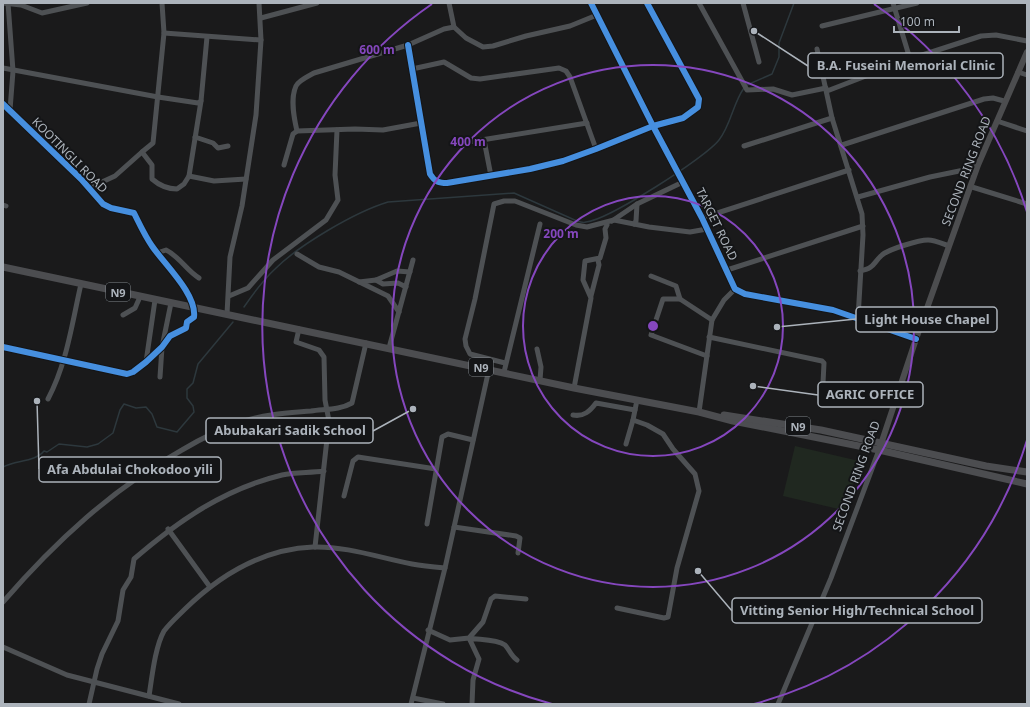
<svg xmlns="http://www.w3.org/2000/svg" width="1030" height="707" viewBox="0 0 1030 707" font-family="'Noto Sans',sans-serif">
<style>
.green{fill:#202820}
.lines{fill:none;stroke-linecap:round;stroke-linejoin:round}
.stream{stroke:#2d383d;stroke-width:1.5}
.minor{stroke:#4e5154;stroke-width:5}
.major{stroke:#4c4d4f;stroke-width:6}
.highway{stroke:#4c4d50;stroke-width:7}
.cycleway-casing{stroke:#141517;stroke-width:8}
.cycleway{stroke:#468fdf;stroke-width:6}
.ring{fill:none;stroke:#8547be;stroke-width:2}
.labels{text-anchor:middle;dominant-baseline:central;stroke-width:4;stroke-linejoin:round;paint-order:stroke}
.shield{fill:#141517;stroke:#7e848a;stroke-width:1}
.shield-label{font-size:11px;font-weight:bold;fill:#acb3bb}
.street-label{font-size:12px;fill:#acb3bb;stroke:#141517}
.centre{fill:#8547be;stroke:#141517;stroke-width:2}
.ring-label{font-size:12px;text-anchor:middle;font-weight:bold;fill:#8547be;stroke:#141517;stroke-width:4;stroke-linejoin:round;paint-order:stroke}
.leader{fill:none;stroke:#acb3bb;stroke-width:1.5}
.callout-dot{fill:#acb3bb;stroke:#141517;stroke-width:1.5}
.callout{fill:#141517;stroke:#acb3bb;stroke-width:1.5}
.callout-label{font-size:13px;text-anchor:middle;font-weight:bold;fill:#acb3bb}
</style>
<rect width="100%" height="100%" fill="#1a1a1b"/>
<path class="green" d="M795 446 859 461 847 511 783 496Z"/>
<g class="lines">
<g class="stream">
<path d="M747 85 772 74 779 57V43L794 3"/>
<path d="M244 307C253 294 263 280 275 269 299 245 355 212 388 202L514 193 577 221C580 222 584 223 586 222 608 220 705 158 719 140 731 125 733 103 744 88"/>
<path d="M3 467C16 460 35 462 44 451L47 452 59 444 87 447 98 444 113 433 120 410 124 404 136 408 146 407 152 414 157 427 177 432 194 412 193 406 187 398V389L193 383 198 364 233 322"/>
</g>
<g class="minor">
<path d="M3 3 21 5 42 13 87 3"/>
<path d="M8 3 13 71 10 110"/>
<path d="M162 3 164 33 153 143 142 152 152 165V179C160 186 167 189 177 189L184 184 189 176"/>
<path d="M449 3 454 27 466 38 483 47 493 46 526 36 570 26 597 15"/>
<path d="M591 3 653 126 702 218 735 289 745 294 833 310 916 339"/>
<path d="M699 3 747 90 773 89 792 95 826 88"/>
<path d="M743 3 759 62"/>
<path d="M893 3 910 59"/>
<path d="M261 18 317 3"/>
<path d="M822 26 917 3"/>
<path d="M164 33 261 40"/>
<path d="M408 45 430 174C435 182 439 183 447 183L530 169 563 161 596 149 653 126 683 118 698 107 699 99 647 3"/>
<path d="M817 49 832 118 862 214 863 235 858 318"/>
<path d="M3 68 158 97 198 103 201 101 207 37"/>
<path d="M412 69 444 62 471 78 480 79 559 68 566 71 570 77 596 149"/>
<path d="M1018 72 1027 75"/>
<path d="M827 91 910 59 981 36 996 35 1027 41"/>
<path d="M201 101 189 176 214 181 246 179"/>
<path d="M3 104 81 179 103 204 111 208 134 213C140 225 145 236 152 246 164 264 197 294 194 317L187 322 186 328 170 336 162 347 146 362 133 372 127 374 3 347"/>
<path d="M997 121 1027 131"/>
<path d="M297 131C294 118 290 99 296 86 299 80 307 77 314 73L408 45 444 29 454 27"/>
<path d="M195 137 213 143 218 148 228 146"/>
<path d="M484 140 491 176"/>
<path d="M469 142 587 123"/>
<path d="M842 145 984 99 993 98 1004 101"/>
<path d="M744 146 832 118"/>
<path d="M284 165 293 134 297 131 355 129 383 130 421 123"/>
<path d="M972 187 1027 204"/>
<path d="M89 188 115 176 142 152"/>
<path d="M858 197 930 177 969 169 978 165"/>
<path d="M3 205 6 206"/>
<path d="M702 218 849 170"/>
<path d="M612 221 637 204 683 182"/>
<path d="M634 224 636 221 637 204"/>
<path d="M157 253 166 250C180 257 186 270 199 278"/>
<path d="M297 254 319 267 339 272 388 296 399 312"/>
<path d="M727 270 863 226"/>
<path d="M860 271C875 268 872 264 882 255 889 249 919 240 928 240 935 240 943 244 949 246"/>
<path d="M651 276 676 286 680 299"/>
<path d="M376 280 397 271 410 272"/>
<path d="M359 282 376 280 383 284 398 283 406 287"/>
<path d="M229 296 248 288 273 260 326 220 338 200 335 175 337 130"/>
<path d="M591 296 599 265 598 260"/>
<path d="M227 314 230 257 242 206 256 115 261 40 259 3"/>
<path d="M123 315 135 308 140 297"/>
<path d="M299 329 296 342 319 350 324 357 325 400 329 421 315 547"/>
<path d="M709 337 822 361 824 363 823 383"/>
<path d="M389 348 413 260"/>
<path d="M537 349 541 367 540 380"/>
<path d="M707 356 651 335 663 299H680L712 320"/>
<path d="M146 362 155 300"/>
<path d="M505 363 470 354 466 346 465 339 475 299 494 204 504 201H515L576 225 587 227 614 220 649 227 690 232 707 229"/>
<path d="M504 372 540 224"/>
<path d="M160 377 162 347 171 303"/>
<path d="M574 388 591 298 583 280 585 261 600 258 606 238 605 229 607 225"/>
<path d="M48 399C67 363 72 323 81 284"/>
<path d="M699 412 712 320 724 300 735 289"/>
<path d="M573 415C584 417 590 411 596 403L635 410"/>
<path d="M626 444 633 420 637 400"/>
<path d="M344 496 353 461 358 457 436 469"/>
<path d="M427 524 442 437 448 434 473 440"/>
<path d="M454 527 516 536 520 538 518 553"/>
<path d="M168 529 210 587"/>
<path d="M3 602C55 542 112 489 182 450 202 438 223 428 245 421 266 414 289 413 311 411 325 409 340 410 352 403L366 343"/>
<path d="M617 608 664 618 668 617 677 568 699 491 695 474 673 449 663 434 647 425 633 420"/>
<path d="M428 630 450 640 469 638 483 622 491 599 495 596 526 599"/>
<path d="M3 647 67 675 179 704"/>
<path d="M149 696C152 677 155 647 164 631 170 623 178 616 185 609 220 575 263 549 313 547 347 546 380 558 412 564 423 566 434 567 445 568"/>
<path d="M413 698 443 704"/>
<path d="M89 704 97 669 102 654 118 621 123 590 131 577 134 559C178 521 224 489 282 475 295 472 310 473 324 471"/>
<path d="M411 704 445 568 489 369"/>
<path d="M472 704 473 680 479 659 469 638C479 640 496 639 505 645 509 649 511 656 517 660"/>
<path d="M778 704 831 578 879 450"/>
</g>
<path class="major" d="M879 450 916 339 978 165 1027 52"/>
<g class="highway">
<path d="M3 267 574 388 699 412 733 421 879 450 1027 484"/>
<path d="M724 415 821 430 986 466 1027 472"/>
</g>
<g class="cycleway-casing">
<g id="cycleway">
<path d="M591 3 653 126 702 218 735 289 745 294 833 310 916 339"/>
<path d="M408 45 430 174C435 182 439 183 447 183L530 169 563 161 596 149 653 126 683 118 698 107 699 99 647 3"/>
<path d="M3 104 81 179 103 204 111 208 134 213C140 225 145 236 152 246 164 264 197 294 194 317L187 322 186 328 170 336 162 347 146 362 133 372 127 374 3 347"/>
</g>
</g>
<use href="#cycleway" class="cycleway"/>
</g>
<g class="ring">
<circle cx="653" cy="326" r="130"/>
<circle cx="653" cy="326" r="261"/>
<path d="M1027 440A391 391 0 0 1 754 704M552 704A391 391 0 0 1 432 4M874 4A391 391 0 0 1 1027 212"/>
</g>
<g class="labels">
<g class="shield">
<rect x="106" y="283" width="24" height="18" rx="3"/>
<rect x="469" y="358" width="24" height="18" rx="3"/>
<rect x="786" y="417" width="24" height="18" rx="3"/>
</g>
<g class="shield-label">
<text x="118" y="292">N9</text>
<text x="481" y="367">N9</text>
<text x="798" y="426">N9</text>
</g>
<g class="street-label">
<text transform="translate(70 155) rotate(45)">KOOTINGLI ROAD</text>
<text transform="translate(966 171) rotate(-69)">SECOND RING ROAD</text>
<text transform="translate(717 224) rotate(64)">TARGET ROAD</text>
<text transform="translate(856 476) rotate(-70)">SECOND RING ROAD</text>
</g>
</g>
<circle cx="653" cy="326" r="6" class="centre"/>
<g class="ring-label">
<text x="377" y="54">600 m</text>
<text x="468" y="146">400 m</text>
<text x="561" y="238">200 m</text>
</g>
<path class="leader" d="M754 31L808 66M777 327L856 319M753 386L818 395M413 409L373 431M37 401L39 469M698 571L732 611"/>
<g class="callout-dot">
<circle cx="754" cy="31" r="4"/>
<circle cx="777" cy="327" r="4"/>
<circle cx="753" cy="386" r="4"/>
<circle cx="413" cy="409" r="4"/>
<circle cx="37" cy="401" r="4"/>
<circle cx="698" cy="571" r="4"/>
</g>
<g class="callout">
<rect x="808" y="53" width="195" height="25" rx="4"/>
<rect x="856" y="307" width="141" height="25" rx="4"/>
<rect x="818" y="382" width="105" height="25" rx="4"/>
<rect x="206" y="418" width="167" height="25" rx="4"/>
<rect x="39" y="457" width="182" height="25" rx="4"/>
<rect x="732" y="598" width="250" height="25" rx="4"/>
</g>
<g class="callout-label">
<text x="906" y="70">B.A. Fuseini Memorial Clinic</text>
<text x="927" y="324">Light House Chapel</text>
<text x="870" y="399">AGRIC OFFICE</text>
<text x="290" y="435">Abubakari Sadik School</text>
<text x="130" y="474">Afa Abdulai Chokodoo yili</text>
<text x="857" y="615">Vitting Senior High/Technical School</text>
</g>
<rect width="1030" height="707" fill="none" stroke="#acb3bb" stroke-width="8"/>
<path d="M894 26v6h65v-6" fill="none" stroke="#acb3bb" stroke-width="2"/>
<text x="900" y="26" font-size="12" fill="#acb3bb" stroke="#141517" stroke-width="3" paint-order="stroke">100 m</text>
</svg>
